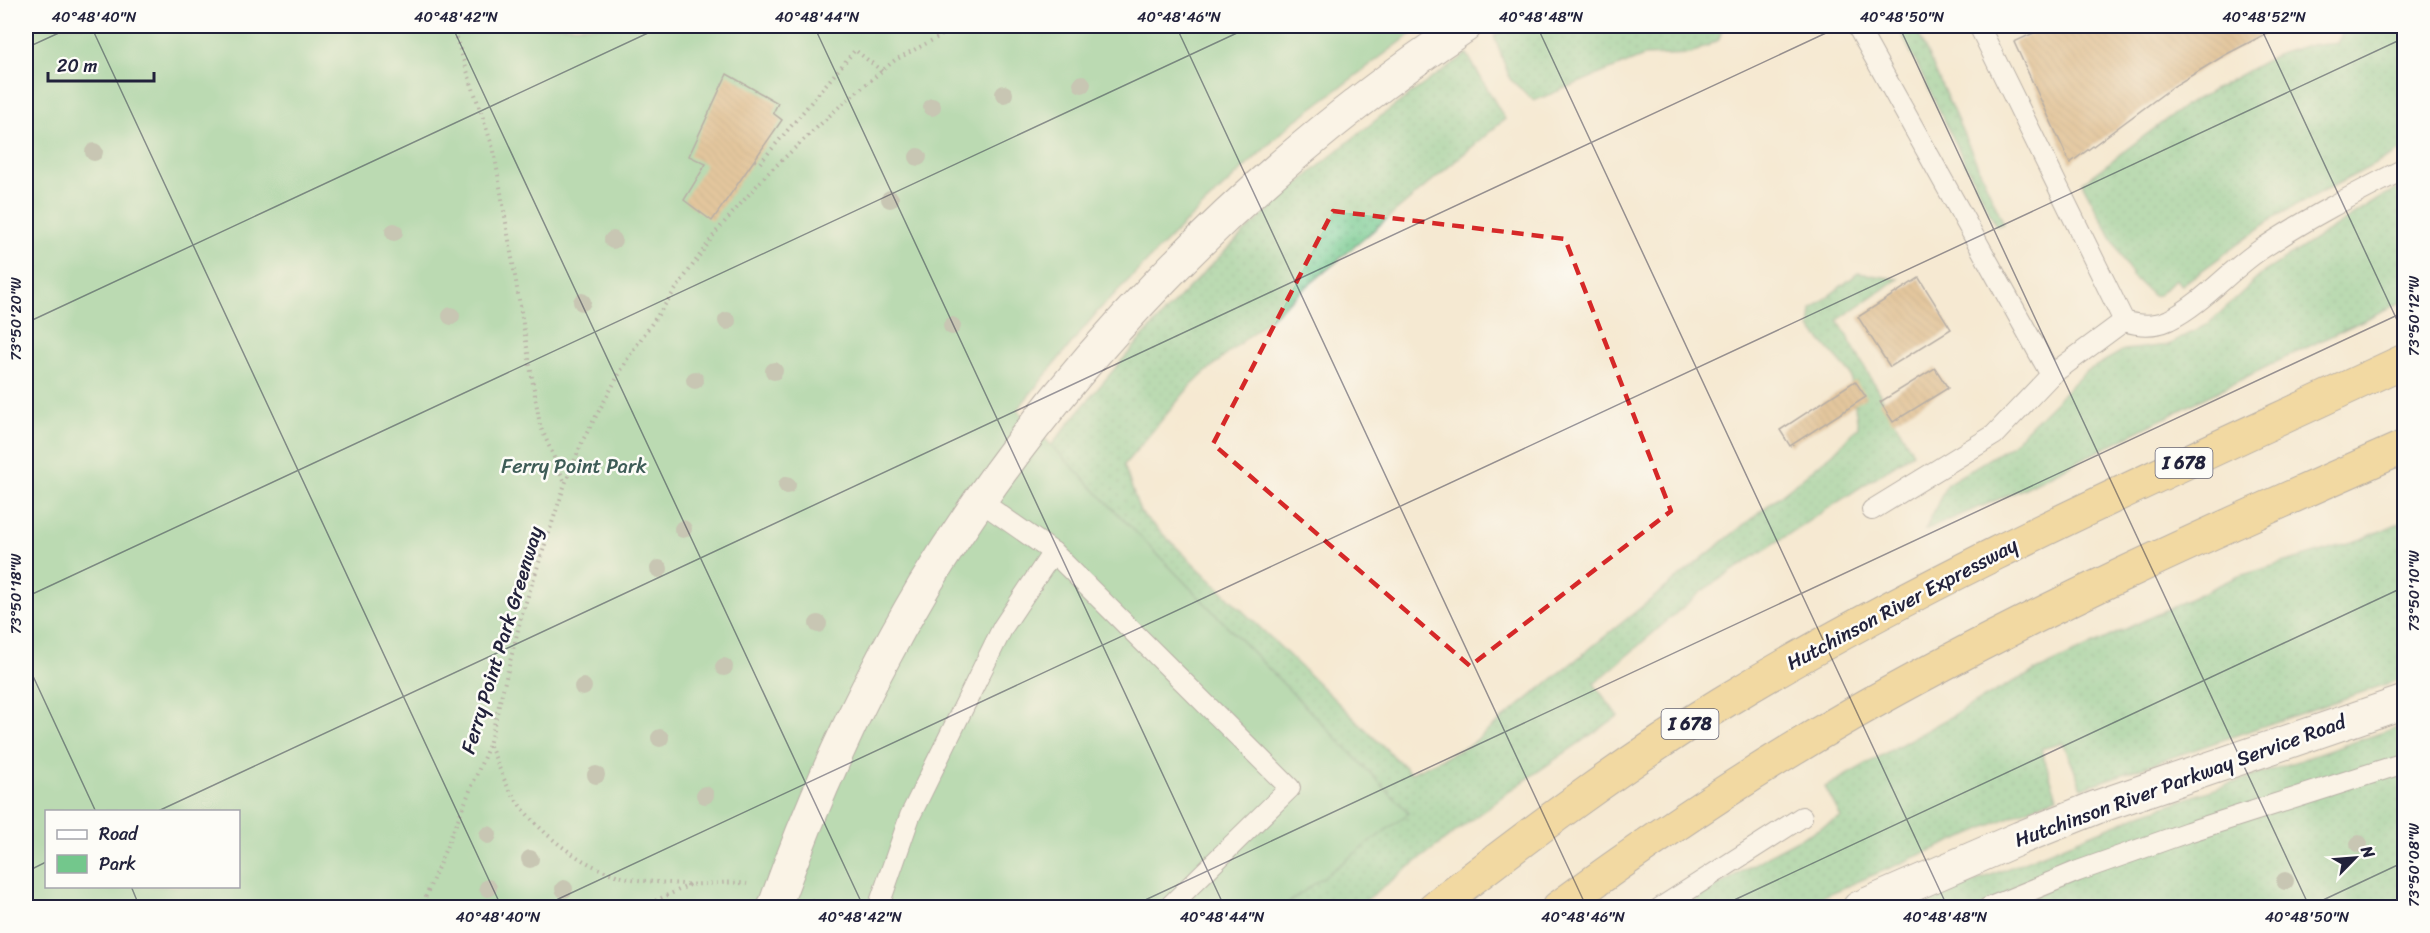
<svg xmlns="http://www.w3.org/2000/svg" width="2430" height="933" viewBox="0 0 2430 933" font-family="Sriracha,sans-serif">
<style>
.grass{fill:url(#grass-dots);stroke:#4a7464;stroke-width:1.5}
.park{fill:#73c78c;stroke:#4a7464;stroke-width:1.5;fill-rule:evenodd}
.building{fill:url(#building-back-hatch)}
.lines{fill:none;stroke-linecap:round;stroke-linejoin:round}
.service-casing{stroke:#6c6870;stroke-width:22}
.tertiary-casing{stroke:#6c6870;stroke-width:35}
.motorway-casing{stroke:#6c6870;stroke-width:35}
.path{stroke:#6c6870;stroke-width:4;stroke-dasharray:1.5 4.5;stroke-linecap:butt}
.service{stroke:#fff;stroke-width:20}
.tertiary{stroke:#fff;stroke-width:33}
.motorway{stroke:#eec569;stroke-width:33}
.tree{fill:#909b8e}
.marked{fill:none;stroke:#d62828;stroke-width:4.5;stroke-dasharray:12 8;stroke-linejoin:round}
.ticks{fill:none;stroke:#22223b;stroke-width:1.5;stroke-opacity:0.45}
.labels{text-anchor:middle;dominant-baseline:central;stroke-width:5;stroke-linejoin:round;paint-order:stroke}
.shield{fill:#fdfcf7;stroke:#646373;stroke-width:1.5}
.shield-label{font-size:18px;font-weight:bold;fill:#22223b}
.park-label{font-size:20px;fill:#3e5c57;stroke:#fdfcf7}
.street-label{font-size:20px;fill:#22223b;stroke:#fdfcf7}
.neatline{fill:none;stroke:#22223b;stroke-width:2}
.ticks-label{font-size:15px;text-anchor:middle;fill:#22223b}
</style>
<defs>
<pattern id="grass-dots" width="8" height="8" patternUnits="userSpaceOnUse" patternTransform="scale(1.5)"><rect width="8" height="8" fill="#73c78c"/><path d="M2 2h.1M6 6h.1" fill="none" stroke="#5ea174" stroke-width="1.8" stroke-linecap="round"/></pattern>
<pattern id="building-back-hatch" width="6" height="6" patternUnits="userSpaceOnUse" patternTransform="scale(1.5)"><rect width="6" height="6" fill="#cc9b5d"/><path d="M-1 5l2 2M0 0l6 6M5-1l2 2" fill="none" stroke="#a57e4e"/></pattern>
</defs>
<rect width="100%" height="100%" fill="#fdfcf7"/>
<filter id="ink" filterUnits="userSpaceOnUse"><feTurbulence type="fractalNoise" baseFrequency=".0167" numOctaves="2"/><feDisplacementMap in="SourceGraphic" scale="12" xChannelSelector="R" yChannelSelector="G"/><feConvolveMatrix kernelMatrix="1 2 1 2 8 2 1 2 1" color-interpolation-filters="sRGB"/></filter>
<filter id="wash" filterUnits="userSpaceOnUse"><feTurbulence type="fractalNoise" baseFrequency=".008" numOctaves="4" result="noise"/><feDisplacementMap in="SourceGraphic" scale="24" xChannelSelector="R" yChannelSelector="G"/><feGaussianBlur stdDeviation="1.35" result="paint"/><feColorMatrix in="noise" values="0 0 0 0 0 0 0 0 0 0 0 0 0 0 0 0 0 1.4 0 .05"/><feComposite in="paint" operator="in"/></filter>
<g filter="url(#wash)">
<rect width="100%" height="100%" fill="#f5e9d2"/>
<g class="grass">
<path d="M1512 26H1723L1719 40 1691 54 1644 56 1534 101 1510 79 1494 36Z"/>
<path d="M1898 26H1915L2004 224 1996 226Z"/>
<path d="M2349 26H2404V149L2278 215 2182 285 2175 279 2159 295 2153 296 2132 276 2082 183 2183 107 2276 55 2304 46 2337 43 2345 27Z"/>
<path d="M1467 54 1505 119 1192 384 1124 465 1140 512 1411 773 1470 745 1833 453 1858 427 1850 373 1810 328 1812 309 1858 273 1898 279 1838 320 1913 453 1703 590 1594 684 1618 716 1504 795 1357 907H1247L1047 451C1169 295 1303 165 1467 54Z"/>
<path d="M2404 186V301L2272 364 2023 489 1925 530 1947 484 2010 446 2085 372 2124 350 2168 345 2208 324 2264 272 2383 196Z"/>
<path d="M2404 521V678L2082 788 2063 743 2041 749 2057 797 1798 907H1682L1771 854 1841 817 1825 787 2009 684 2236 577 2362 539Z"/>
<path d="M2404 725V907L1910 908 2144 813Z"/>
</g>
<path class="park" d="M26 26H1422L1291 124 1182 226 1097 312 1017 410 1409 813 1283 907H26ZM46 812H238V886H46Z"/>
<g id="blocks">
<g class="building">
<path d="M2049 26H2281L2225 55 2174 86 2070 163 2014 42Z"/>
<path d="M727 74 778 103 773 113 782 120 712 221 684 200 706 164 689 156Z"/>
<path d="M1919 278 1951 329 1890 367 1858 317Z"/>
<path d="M1935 368 1948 388 1893 422 1880 402Z"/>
<path d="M1855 381 1866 397 1790 446 1780 430Z"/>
</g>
</g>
</g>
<g filter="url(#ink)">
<use href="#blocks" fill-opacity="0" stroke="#6c6870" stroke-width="1.5"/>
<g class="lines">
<g class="service-casing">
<g id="service">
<path d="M1857 26 2051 375"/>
<path d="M1979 26 2124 321C2140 326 2154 327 2169 320 2203 303 2229 271 2260 250 2306 219 2355 194 2404 169"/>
<path d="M980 501 1053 552 1290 788 1168 908"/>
<path d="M1872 510 1994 435 2051 375 2124 321"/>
<path d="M878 908 910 816 1003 627 1053 552"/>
<path d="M1660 908 1802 817"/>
<path d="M1988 908 2078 871 2188 832 2404 763"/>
</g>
</g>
<g class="tertiary-casing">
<g id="tertiary">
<path d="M774 908C814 796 863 688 924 586 1058 366 1251 168 1465 26"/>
<path d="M1859 908 2020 838 2097 807 2404 702"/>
</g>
</g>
<g class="motorway-casing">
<g id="motorway">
<path d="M1434 908C1527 836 1622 764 1722 703 1940 570 2174 469 2404 361"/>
<path d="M1558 908C1652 839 1753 771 1854 713 2031 612 2218 529 2404 447"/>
</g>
</g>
<g class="path">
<path d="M452 26 494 151 540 425 565 483"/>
<path d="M755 160 760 163 855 50 882 71"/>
<path d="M490 746C496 759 501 774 508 787 529 825 574 862 616 875 637 882 661 882 683 884 705 886 725 880 747 884"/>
<path d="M812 901 835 908"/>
<path d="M421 908 489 745 522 614 565 484 583 440 629 356 716 232 766 175 840 106 895 60 959 26"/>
<path d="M639 908 690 885"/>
</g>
<use href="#service" class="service"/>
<use href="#tertiary" class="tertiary"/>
<use href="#motorway" class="motorway"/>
</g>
<g class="tree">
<circle cx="1082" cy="84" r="9"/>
<circle cx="1004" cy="94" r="9"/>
<circle cx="932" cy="107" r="9"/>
<circle cx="94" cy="152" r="9"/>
<circle cx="918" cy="157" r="9"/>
<circle cx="890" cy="199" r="9"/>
<circle cx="394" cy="232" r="9"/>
<circle cx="613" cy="240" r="9"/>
<circle cx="582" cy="302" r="9"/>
<circle cx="451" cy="316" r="9"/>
<circle cx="727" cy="321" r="9"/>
<circle cx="952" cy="326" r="9"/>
<circle cx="774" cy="371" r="9"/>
<circle cx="695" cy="380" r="9"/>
<circle cx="787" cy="485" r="9"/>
<circle cx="683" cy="529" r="9"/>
<circle cx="659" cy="569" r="9"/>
<circle cx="818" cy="624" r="9"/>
<circle cx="724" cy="667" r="9"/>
<circle cx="583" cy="687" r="9"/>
<circle cx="660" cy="738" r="9"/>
<circle cx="596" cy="775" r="9"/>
<circle cx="705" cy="795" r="9"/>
<circle cx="488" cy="835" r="9"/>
<circle cx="2359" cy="844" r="9"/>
<circle cx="530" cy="859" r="9"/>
<circle cx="2285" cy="881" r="9"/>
<circle cx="488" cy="888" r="9"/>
<circle cx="564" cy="889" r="9"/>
</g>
</g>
<path d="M0 0H2430V933H0ZM1333 211 1565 239 1671 511 1470 666 1213 444Z" fill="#f5e9d2" fill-opacity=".55" fill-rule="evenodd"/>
<path class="marked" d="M1333 211 1565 239 1671 511 1470 666 1213 444Z"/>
<path class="ticks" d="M91 26 502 908M452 26 864 908M814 26 1225 908M1176 26 1587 908M1537 26 1948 908M1899 26 2310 908M2260 26 2404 335M26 48 74 26M26 323 663 26M26 597 1252 26M26 661 96 812M156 812 1841 26M26 872 46 862M131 886 140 908M539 908 2404 38M1128 908 2404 312M1717 908 2404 587M2306 908 2404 862"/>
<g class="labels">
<g class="shield">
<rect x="2155.5" y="448" width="57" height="30" rx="4.5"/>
<rect x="1661.5" y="709" width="57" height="30" rx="4.5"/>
</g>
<g class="shield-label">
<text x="2184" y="463">I 678</text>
<text x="1690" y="724">I 678</text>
</g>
<g class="park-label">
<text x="574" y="466">Ferry Point Park</text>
</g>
<g class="street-label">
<text transform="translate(1902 604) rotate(-28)">Hutchinson River Expressway</text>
<text transform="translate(502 640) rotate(-73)">Ferry Point Park Greenway</text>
<text transform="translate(2180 781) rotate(-20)">Hutchinson River Parkway Service Road</text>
</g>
</g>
<rect width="2430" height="933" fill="none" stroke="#fdfcf7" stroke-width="66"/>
<rect x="45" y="810" width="195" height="78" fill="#fdfcf7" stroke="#a5a5ac" stroke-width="1.5"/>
<rect x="57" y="830" width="30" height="9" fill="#ffffff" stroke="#a5a5ac" stroke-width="1.5"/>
<text x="99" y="840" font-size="18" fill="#22223b">Road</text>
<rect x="57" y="855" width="30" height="18" fill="#73c78c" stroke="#a5a5ac" stroke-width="1.5"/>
<text x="99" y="870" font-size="18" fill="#22223b">Park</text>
<g transform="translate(2355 858) rotate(65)" stroke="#fdfcf7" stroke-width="4.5" paint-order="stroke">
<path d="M0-4.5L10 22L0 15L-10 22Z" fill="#22223b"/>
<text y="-9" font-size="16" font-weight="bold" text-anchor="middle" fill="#22223b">N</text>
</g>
<path d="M48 72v9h106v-9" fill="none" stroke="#22223b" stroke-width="3"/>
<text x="57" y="72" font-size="18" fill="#22223b" stroke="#fdfcf7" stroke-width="4.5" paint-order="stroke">20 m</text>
<rect x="33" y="33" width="2364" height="867" class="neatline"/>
<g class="ticks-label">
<text x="94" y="22">40°48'40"N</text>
<text x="456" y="22">40°48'42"N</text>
<text x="817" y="22">40°48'44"N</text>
<text x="1179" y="22">40°48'46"N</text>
<text x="1541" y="22">40°48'48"N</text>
<text x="1902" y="22">40°48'50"N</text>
<text x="2264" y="22">40°48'52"N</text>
<text transform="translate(2414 316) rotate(-90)" y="5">73°50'12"W</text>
<text transform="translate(16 319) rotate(-90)" y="5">73°50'20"W</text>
<text transform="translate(2414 591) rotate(-90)" y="5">73°50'10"W</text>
<text transform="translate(16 594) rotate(-90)" y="5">73°50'18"W</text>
<text transform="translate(2414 865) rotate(-90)" y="5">73°50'08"W</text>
<text x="498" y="922">40°48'40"N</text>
<text x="860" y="922">40°48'42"N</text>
<text x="1222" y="922">40°48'44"N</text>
<text x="1583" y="922">40°48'46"N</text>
<text x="1945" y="922">40°48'48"N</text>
<text x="2307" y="922">40°48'50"N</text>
</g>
</svg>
